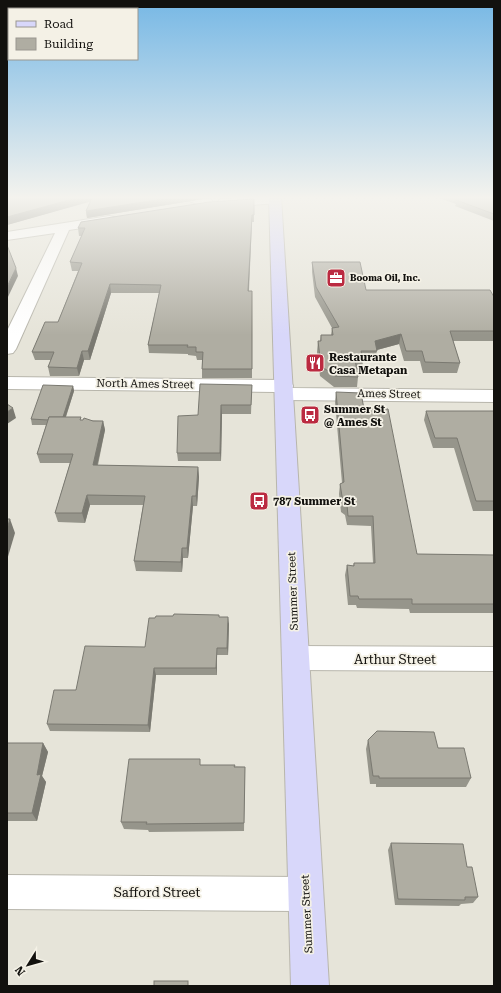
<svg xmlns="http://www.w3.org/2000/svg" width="501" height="993" viewBox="0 0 501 993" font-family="'Roboto Serif',serif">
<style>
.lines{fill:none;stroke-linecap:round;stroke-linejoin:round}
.minor-casing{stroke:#b8b6ac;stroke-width:2}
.secondary-casing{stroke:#b8b6ac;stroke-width:2}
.minor{fill:#fff;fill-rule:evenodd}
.secondary{fill:#d8d7fa;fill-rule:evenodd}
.wall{fill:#96958b}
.shaded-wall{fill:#7a7971}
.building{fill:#afada2;stroke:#7a7971}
.labels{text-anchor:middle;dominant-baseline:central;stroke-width:3.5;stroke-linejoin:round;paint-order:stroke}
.far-poi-label{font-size:9px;font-weight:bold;fill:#12110e;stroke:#f4f1e6;text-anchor:start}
.poi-label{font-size:11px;font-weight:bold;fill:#12110e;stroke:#f4f1e6;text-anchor:start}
.street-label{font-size:11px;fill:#12110e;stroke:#f4f1e6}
.near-street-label{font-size:13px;fill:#12110e;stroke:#f4f1e6}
</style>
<rect width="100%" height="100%" fill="#e6e4d9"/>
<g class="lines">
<g class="minor-casing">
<g id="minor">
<path d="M183 196C193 195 209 195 215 204L214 207H204L185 199Z"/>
<path d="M275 196 279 197 281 200 279 203 224 207 219 206 218 203 219 200 224 199Z"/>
<path d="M109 216 114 217 116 220 114 223 69 230 16 349 13 353 7 354V331L55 233 7 240V232Z"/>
<path d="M7 377 284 380 291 382 293 386 292 388 494 390V402L284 400 277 398 275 394 276 392 7 389Z"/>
<path d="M296 646 494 647V671L296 670 286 666 282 658 286 650Z"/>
<path d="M7 875 306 877 318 882 323 894 318 906 306 911 7 909Z"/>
</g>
</g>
<g class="secondary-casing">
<path id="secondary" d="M269 196H281L329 986H291Z"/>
</g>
<use href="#minor" class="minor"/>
<use href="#secondary" class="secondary"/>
</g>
<g class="wall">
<path d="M7 196H254L209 198 87 218 86 211 90 201 7 225Z"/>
<path d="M433 196H494V221L455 206 456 204Z"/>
<path d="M254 199V222H252L249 291H252V378H202V360H197L196 356 188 355V354L149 353 148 345 159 293H111L90 360H84L79 376H50L48 367 51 360H35L32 352 58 322 78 271H72L70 262 82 236H79L78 228Z"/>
<path d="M312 262 366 290 494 297V341H453L460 363 457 373H423L420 361H404L399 344 377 350 375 361H363L362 370H357L358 377 357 387H334L320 376 317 352 318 341H320L321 335H331L332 328 315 297 312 272Z"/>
<path d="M252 385 251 414H222L221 461H178L177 453 198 415Z"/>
<path d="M73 386 74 391 66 417 81 420 103 421 105 430 98 465 198 467 199 477 197 506H193L188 558H183L182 572 136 571 134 561 143 505H90L85 523 58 522 55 513 70 463H40L37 454 46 425H32L31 419Z"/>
<path d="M336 392 364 409 417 554 494 555V613H410L409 609 357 608 356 605H348L345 575 347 565 353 566 354 563H373L371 526 347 525 345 515 341 512 339 494 340 484 342 483 335 402Z"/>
<path d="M426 411H494V511H473L454 448H433L424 420Z"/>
<path d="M219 617 229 624 228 655H217V675H156L150 732 50 731 47 724 76 690 145 647Z"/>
<path d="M368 740 438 748 471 778 466 787H376V784H370L366 749Z"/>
<path d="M7 743H43L48 752 42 776 46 782 37 821H7Z"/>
<path d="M200 759V765L245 767 244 831 149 832 148 830 124 829 121 822Z"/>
<path d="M391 843 467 867 478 897 473 903 461 904 459 906 395 905 388 850Z"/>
</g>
<g class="shaded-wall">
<path d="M84 196H95L96 200 7 225V217Z"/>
<path d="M182 196H209V198L87 218 86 211Z"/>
<path d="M16 268 18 276 7 299V287Z"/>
<path d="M110 284 111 293 90 360 88 351Z"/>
<path d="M401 334 399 344 373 351 375 341Z"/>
<path d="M82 351 84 360 79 376 77 368Z"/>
<path d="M73 386 74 391 63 425 62 420Z"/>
<path d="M221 405 222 414 221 461 220 453Z"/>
<path d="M13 408 16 418 7 424V412Z"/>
<path d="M103 421 105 430 95 475 93 465Z"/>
<path d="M198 467 199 477 197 506 196 496Z"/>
<path d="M87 495 90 505 85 523 82 513Z"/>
<path d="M192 496 193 506 188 558 187 548Z"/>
<path d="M10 519 15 533 7 560V529Z"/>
<path d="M182 548 183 558 182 572 181 562Z"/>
<path d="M228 617 229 624 228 655 227 648Z"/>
<path d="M217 648V675L216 668Z"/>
<path d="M154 668 156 675 150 732 148 725Z"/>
<path d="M43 743 48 752 42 776 46 782 37 821 32 813 37 775Z"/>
</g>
<g class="building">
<path d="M7 196H84L7 217Z"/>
<path d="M93 196H182L86 211Z"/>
<path d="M452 196H494V214L456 200 457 197Z"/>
<path d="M254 199V215H252L248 291H252V369H202L203 352H196V347H187L188 345H148L161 285 110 284 88 351H82L77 368 48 367 54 352H32L45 322H58L82 263 70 262 85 228H78L81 222 209 202Z"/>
<path d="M7 245 16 268 7 287Z"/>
<path d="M312 262H360L366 290H490L494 297V331H450L460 363 425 362 422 351H406L401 334 375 341 377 351H361L363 359H355L358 377 335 376 321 366 318 341H321V335H333L332 328 339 327 316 287Z"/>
<path d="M200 384 252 385 251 405H221L220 453H177L178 416 198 415Z"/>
<path d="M43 385 73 386 63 417H49L48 420 31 419Z"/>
<path d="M336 392 361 393 364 409H388L417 554 494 555V604H412V599H359L358 596H350L347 565 354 566V563H375L373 516H348L347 505 343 502 340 484 344 482Z"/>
<path d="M7 404 13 408 7 412Z"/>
<path d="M426 411H494V501H476L457 438H435Z"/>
<path d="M49 417H81L80 420H83L84 418 93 421H103L93 465 198 467 196 496H192L187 548H182L181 562 134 561 145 496 87 495 82 513H55L73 454H37Z"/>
<path d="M7 519H10L7 529Z"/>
<path d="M174 614 219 615V617H228L227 648H217L216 668H154L148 725 47 724 54 690H76L85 646 145 647 149 618H155L156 616H173Z"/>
<path d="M377 731 434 732 438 748H464L471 778H379V776H373L368 740Z"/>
<path d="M7 743H43L37 775 41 774 32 813H7Z"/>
<path d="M129 759H200V765H235L234 767H245L244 823 146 824 147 822H121Z"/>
<path d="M391 843 463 844 467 867H472L478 897H465V900L398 899Z"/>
<rect x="154" y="981" width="34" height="5"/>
</g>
<linearGradient id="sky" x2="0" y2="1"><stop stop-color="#77b8e5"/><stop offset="0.59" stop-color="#f4f3ee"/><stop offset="1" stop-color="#f4f3ee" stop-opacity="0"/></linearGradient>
<rect width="501" height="335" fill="url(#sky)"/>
<defs>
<g id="office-square" transform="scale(1)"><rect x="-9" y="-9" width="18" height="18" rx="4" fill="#bb2a41" stroke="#f4f1e6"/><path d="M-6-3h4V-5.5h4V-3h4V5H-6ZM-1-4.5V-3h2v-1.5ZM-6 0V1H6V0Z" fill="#fff"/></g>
<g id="restaurant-square" transform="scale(1)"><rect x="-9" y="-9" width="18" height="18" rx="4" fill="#bb2a41" stroke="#f4f1e6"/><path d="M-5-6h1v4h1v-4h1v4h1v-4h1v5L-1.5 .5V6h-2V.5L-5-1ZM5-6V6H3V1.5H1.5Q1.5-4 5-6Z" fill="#fff"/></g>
<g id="bus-square" transform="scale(1)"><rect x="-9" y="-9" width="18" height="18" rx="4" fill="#bb2a41" stroke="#f4f1e6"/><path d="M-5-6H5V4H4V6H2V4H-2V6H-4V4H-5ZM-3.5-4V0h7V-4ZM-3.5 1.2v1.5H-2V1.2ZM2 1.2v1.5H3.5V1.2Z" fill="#fff"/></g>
</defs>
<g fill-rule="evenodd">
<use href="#office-square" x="336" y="278"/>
<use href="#restaurant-square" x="315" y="363"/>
<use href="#bus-square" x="310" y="415"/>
<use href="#bus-square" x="259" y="501"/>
</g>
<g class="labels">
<g class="far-poi-label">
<text x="350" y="278">Booma Oil, Inc.</text>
</g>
<g class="poi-label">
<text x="329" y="357">Restaurante<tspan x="329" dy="13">Casa Metapan</tspan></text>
<text x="324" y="409">Summer St<tspan x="324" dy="13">@ Ames St</tspan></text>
<text x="273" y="501">787 Summer St</text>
</g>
<g class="street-label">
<text transform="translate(145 384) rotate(1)">North Ames Street</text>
<text transform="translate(389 394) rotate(1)">Ames Street</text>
<text transform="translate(293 591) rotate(-92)">Summer Street</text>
<text transform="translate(307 914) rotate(-93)">Summer Street</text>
</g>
<g class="near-street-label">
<text x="395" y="659">Arthur Street</text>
<text x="157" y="892">Safford Street</text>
</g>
</g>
<rect width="501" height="993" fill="none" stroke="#12110e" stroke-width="16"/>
<rect x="8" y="8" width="130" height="52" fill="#f4f1e6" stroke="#9a9790"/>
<rect x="16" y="21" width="20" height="6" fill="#d8d7fa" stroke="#9a9790"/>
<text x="44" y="28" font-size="12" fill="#12110e">Road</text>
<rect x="16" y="38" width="20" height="12" fill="#afada2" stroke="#9a9790"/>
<text x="44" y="48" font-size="12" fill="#12110e">Building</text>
<g transform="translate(28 965) rotate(233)" stroke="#f4f1e6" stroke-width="3" paint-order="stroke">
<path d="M0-3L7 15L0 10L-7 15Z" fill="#12110e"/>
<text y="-6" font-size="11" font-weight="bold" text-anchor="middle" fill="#12110e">N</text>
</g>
</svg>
